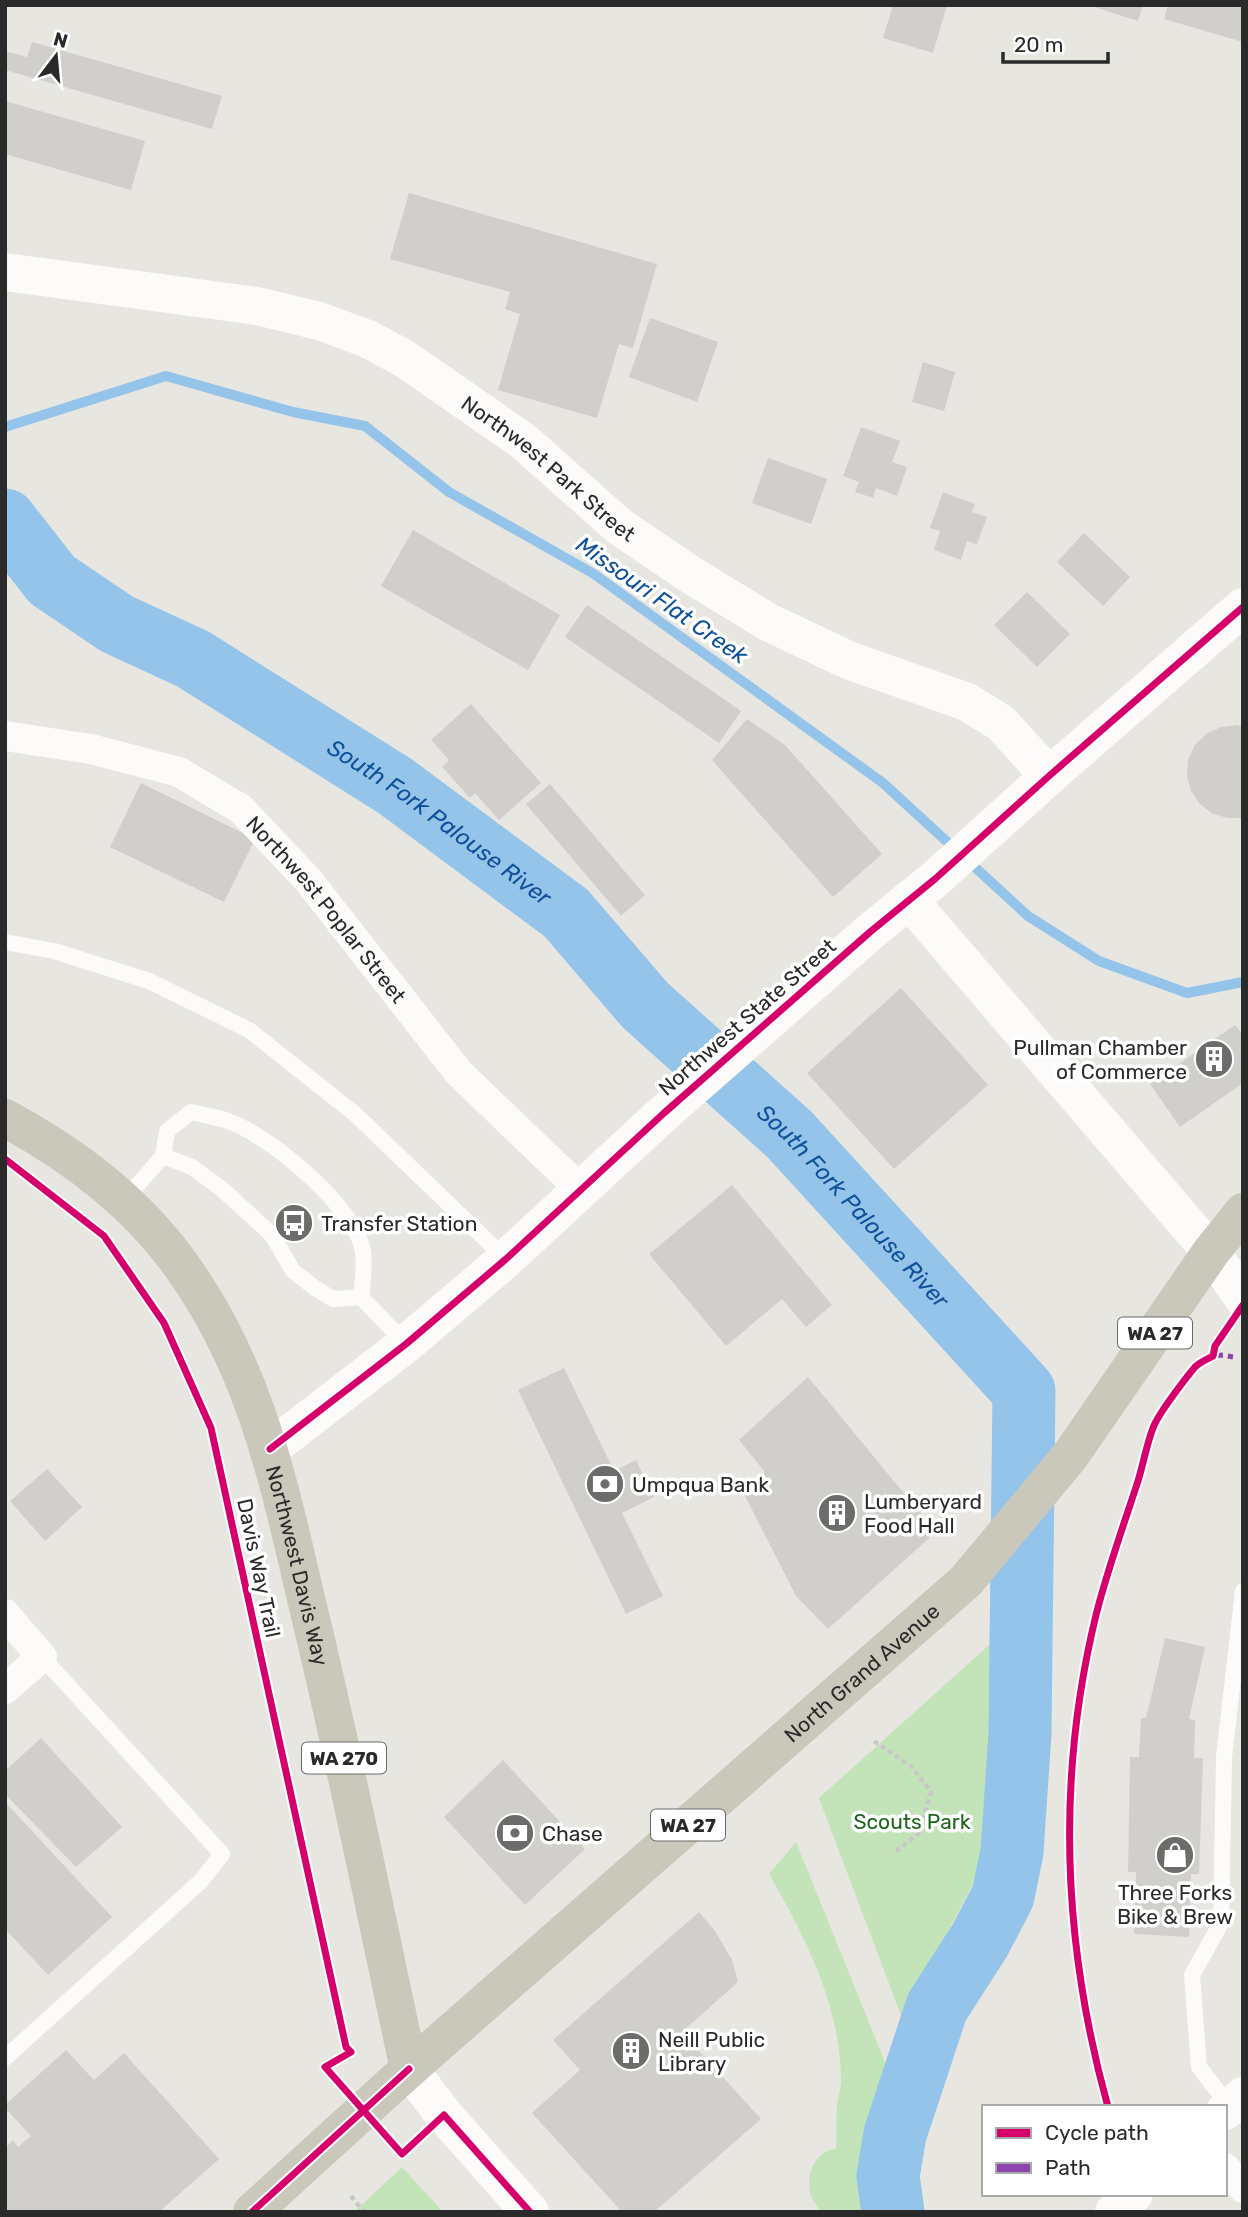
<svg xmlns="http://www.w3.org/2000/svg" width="1248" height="2217" viewBox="0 0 1248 2217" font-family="Rubik,sans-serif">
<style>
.green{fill:#c3e4b9}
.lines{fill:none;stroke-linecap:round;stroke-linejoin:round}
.stream{stroke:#94c4e9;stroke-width:10}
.river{stroke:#94c4e9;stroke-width:63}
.building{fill:#d1cfcb}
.path{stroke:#c8c8c7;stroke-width:4.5;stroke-dasharray:5 3.5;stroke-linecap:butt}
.lane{stroke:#fcfbfa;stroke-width:16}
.street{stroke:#fcfbfa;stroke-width:30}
.secondary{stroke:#fcfbfa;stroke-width:38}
.primary{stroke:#c9c8ba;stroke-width:38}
.quiet{stroke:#8e44ad;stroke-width:5;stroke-dasharray:10 5;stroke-linecap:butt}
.cycleway-casing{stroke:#fff;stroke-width:11}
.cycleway{stroke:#d6006c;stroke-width:7}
.labels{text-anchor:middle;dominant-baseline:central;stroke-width:7;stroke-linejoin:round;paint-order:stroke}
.shield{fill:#fff;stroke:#6a6a6a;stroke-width:2}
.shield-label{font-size:19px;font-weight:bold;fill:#2a2a2a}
.street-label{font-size:21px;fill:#2a2a2a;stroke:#fff}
.poi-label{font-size:21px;fill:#2a2a2a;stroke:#fff;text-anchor:start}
.park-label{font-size:21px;fill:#1c661b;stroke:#fff}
.water-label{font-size:23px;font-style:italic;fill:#0f5099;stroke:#fff}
</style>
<rect width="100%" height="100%" fill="#e8e6e0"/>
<g class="green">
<path d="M997 1638 991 1850 902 2018 819 1798Z"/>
<path d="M796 1842 891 2077 867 2164 879 2212H821C817 2205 811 2199 810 2192 806 2172 817 2150 836 2149 837 2135 836 2121 837 2106 838 2095 842 2086 841 2075 839 2003 804 1934 769 1874Z"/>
<path d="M402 2167 443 2212H354Z"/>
</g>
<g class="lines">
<path class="stream" d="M5 427 166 376 293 412 365 426 449 492 594 574 883 783 1028 916 1099 961 1187 993 1243 982"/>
<path class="river" id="s1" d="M5 520 52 580 117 624 193 659 395 786 566 913 645 1005 789 1134 1024 1391 1020 1733 1012 1852 1003 1896 980 1940 937 2007 895 2134 888 2176 893 2212"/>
</g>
<g class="building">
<path d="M893 5H947L933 53 883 38Z"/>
<path d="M1088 5H1143L1138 21Z"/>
<path d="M1168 5H1243V42L1164 19Z"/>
<path d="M32 42 222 96 212 129 5 70V51L27 57Z"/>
<path d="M5 101 145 141 131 190 5 154Z"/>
<path d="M409 193 657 264 633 348 619 344 597 418 498 390 520 314 505 309 510 292 390 259Z"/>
<path d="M650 318 718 342 697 402 629 377Z"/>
<path d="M923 362 955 372 944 411 912 402Z"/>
<path d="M861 427 900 441 892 462 907 467 897 496 876 488 873 498 855 492 859 482 843 476Z"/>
<path d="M768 458 827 479 811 524 752 503Z"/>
<path d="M943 492 975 504 972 512 987 517 977 544 967 541 961 560 934 550 940 531 930 528Z"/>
<path d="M413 530 560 615 528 670 381 586Z"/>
<path d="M1084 533 1130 577 1103 606 1057 562Z"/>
<path d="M1027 592 1070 634 1037 667 994 625Z"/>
<path d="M587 605 741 711 719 743 565 637Z"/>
<path d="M471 704 541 783 499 820 475 793 470 798 442 767 449 760 431 740Z"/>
<path d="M747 719 785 745 882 854 833 897 712 760Z"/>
<path d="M1237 725 1243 727V818H1228L1213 814 1200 804 1191 791 1187 776 1188 760 1195 745 1206 734 1221 727Z"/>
<path d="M141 783 255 839 224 902 110 847Z"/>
<path d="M550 784 645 895 621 916 526 804Z"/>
<path d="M901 988 988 1085 894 1169 807 1073Z"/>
<path d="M1235 1025 1243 1035V1083L1180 1127 1150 1084Z"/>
<path d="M732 1185 832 1305 806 1327 782 1299 726 1346 649 1254Z"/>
<path d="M564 1368 614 1471 636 1460 654 1497 622 1513 663 1596 626 1614 518 1390Z"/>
<path d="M808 1377 936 1532 828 1629 796 1596 744 1494 765 1472 739 1440Z"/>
<path d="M47 1469 82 1507 45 1541 10 1501Z"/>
<path d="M1165 1638 1205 1647 1189 1719 1195 1720 1194 1758H1203L1199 1874H1191L1189 1937 1134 1934 1136 1872H1128L1130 1757H1139L1141 1718H1146Z"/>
<path d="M41 1738 122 1827 76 1867 5 1794V1771Z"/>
<path d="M503 1760 585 1849 525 1905 444 1817Z"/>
<path d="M5 1802 112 1917 48 1975 5 1929Z"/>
<path d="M699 1912 715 1931 732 1960 738 1982 682 2032 761 2119 654 2212H622L532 2113 580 2070 553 2040Z"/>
<path d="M66 2050 94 2080 124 2053 219 2159 159 2212H5V2148L13 2140 18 2147 31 2136 5 2108V2105Z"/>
</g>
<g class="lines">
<g class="path">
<path d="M874 1741 912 1767 931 1792 918 1834 894 1853"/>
<path d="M351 2196 364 2212"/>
<path d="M392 2212H400"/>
</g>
<g class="lane">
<path d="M5 942 54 951 149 981 249 1030 355 1114 506 1259"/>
<path d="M163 1156 192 1167 222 1189 272 1235 293 1271 315 1288 333 1299 361 1297"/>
<path d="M124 1200 163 1156 167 1131 191 1112C203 1115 216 1117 228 1121 270 1136 341 1197 359 1238 367 1256 363 1277 361 1297L406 1344"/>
<path d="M5 2058 201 1881 222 1854 42 1657"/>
<path d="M1230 2107 1199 2067 1192 1975 1221 1923 1224 1757 1243 1591"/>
</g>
<g class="street">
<path id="s2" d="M5 736 91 749 179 772 241 809 308 880 459 1073 581 1190"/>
<path d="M5 1614 42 1657 5 1689"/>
<path d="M1225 2168 1243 2188"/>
</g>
<g class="secondary">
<path id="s3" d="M5 272 257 306 319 321 368 339 405 359 523 441 620 527 691 575 768 622 848 660 967 702 1001 723 1049 776"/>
<path d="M909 900 1211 1252 1243 1298"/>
<path d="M270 1449 406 1344 506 1259 664 1113 870 932 935 879 1049 776 1243 607"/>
<path d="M409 2069 444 2115 530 2212"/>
<path d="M1225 2111 1243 2096"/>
<path d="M1114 2212 1134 2194"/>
</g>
<g class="primary">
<path id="s4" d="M5 1118C70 1153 134 1201 178 1261 257 1368 279 1485 309 1611 346 1763 376 1917 409 2069"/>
<path id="s5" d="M252 2212 409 2069 966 1581 1070 1456 1211 1252 1243 1212"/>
</g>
<path class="quiet" d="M1213 1356 1223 1355 1233 1357"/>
<g class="cycleway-casing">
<g id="cycleway">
<path d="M5 1159 104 1236 164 1323 211 1428 346 2047 351 2052 325 2067 402 2154 444 2115 530 2212"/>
<path d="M270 1449 406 1344 506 1259 664 1113 870 932 935 879 1049 776 1243 607"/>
<path d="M1108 2107C1063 1945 1056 1779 1096 1615 1107 1571 1123 1527 1137 1484 1143 1466 1146 1446 1153 1428 1158 1414 1185 1379 1195 1367 1200 1362 1207 1359 1213 1356L1215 1346 1243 1305"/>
<path d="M252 2212 409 2069"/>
</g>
</g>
<use href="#cycleway" class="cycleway"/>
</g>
<defs>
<g id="building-disc" transform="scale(2.0125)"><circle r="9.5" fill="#6c6c6a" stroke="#fff"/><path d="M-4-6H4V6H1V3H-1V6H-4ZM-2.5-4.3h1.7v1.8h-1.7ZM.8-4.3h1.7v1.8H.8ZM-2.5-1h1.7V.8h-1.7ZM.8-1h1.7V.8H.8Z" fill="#fff"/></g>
<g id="bus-disc" transform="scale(2.0125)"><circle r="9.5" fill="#6c6c6a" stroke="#fff"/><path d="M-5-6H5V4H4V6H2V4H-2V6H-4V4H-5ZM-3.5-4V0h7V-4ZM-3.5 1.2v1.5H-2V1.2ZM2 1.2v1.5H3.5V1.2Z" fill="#fff"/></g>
<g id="bank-disc" transform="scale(2.0125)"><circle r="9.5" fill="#6c6c6a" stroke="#fff"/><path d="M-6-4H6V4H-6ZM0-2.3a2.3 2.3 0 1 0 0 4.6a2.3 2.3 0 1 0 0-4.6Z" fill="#fff"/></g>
<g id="shop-disc" transform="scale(2.0125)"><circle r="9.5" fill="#6c6c6a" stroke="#fff"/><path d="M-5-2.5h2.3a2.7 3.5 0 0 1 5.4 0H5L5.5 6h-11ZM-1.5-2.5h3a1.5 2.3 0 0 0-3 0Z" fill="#fff"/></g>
</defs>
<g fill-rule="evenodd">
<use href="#building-disc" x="1214" y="1059"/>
<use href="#bus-disc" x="294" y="1223"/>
<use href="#bank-disc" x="605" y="1484"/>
<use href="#building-disc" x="837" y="1513"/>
<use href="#bank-disc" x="515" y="1833"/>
<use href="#shop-disc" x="1175" y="1855"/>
<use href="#building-disc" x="631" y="2051"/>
</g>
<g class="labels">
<g class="shield">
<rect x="1118" y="1317.5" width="74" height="31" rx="5"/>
<rect x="302" y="1742.5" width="84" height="31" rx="5"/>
<rect x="651" y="1809.5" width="74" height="31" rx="5"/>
</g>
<g class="shield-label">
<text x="1155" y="1333">WA 27</text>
<text x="344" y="1758">WA 270</text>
<text x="688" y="1825">WA 27</text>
</g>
<g class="street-label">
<text stroke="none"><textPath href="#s3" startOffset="593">Northwest Park Street</textPath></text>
<text stroke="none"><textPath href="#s2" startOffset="382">Northwest Poplar Street</textPath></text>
<text transform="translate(747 1017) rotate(-41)">Northwest State Street</text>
<text stroke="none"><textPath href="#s4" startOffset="556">Northwest Davis Way</textPath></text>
<text transform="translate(259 1568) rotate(78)">Davis Way Trail</text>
<text stroke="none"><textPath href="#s5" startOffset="814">North Grand Avenue</textPath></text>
</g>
<g class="poi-label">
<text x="1187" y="1047" text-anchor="end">Pullman Chamber<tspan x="1187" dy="24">of Commerce</tspan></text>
<text x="321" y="1223">Transfer Station</text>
<text x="632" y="1484">Umpqua Bank</text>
<text x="864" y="1501">Lumberyard<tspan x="864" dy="24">Food Hall</tspan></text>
<text x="542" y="1833">Chase</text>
<text x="1175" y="1892" text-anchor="middle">Three Forks<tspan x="1175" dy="24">Bike &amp; Brew</tspan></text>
<text x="658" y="2039">Neill Public<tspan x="658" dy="24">Library</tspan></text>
</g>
<g class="park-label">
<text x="912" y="1821">Scouts Park</text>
</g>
<g class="water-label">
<text transform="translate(662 600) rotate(35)">Missouri Flat Creek</text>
<text stroke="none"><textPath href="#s1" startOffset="534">South Fork Palouse River</textPath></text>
<text stroke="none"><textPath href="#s1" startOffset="1101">South Fork Palouse River</textPath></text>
</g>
</g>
<rect width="1248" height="2217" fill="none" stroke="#2a2a2a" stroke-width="14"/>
<rect x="982" y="2105" width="245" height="91" fill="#ffffff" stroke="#aaaaaa" stroke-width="2"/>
<rect x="996" y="2128" width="35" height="10" fill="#d6006c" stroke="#aaaaaa" stroke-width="2"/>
<text x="1045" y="2140" font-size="21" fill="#2a2a2a">Cycle path</text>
<rect x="996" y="2163" width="35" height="10" fill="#8e44ad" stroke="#aaaaaa" stroke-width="2"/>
<text x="1045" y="2175" font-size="21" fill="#2a2a2a">Path</text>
<g transform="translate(56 56) rotate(16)" stroke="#ffffff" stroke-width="5" paint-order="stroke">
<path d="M0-5L12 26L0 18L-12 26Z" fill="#2a2a2a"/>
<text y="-10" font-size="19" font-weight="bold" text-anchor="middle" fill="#2a2a2a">N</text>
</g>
<path d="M1003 52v10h105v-10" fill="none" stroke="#2a2a2a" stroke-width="3.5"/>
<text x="1014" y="52" font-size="21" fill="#2a2a2a" stroke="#ffffff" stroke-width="5" paint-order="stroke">20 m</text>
</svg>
